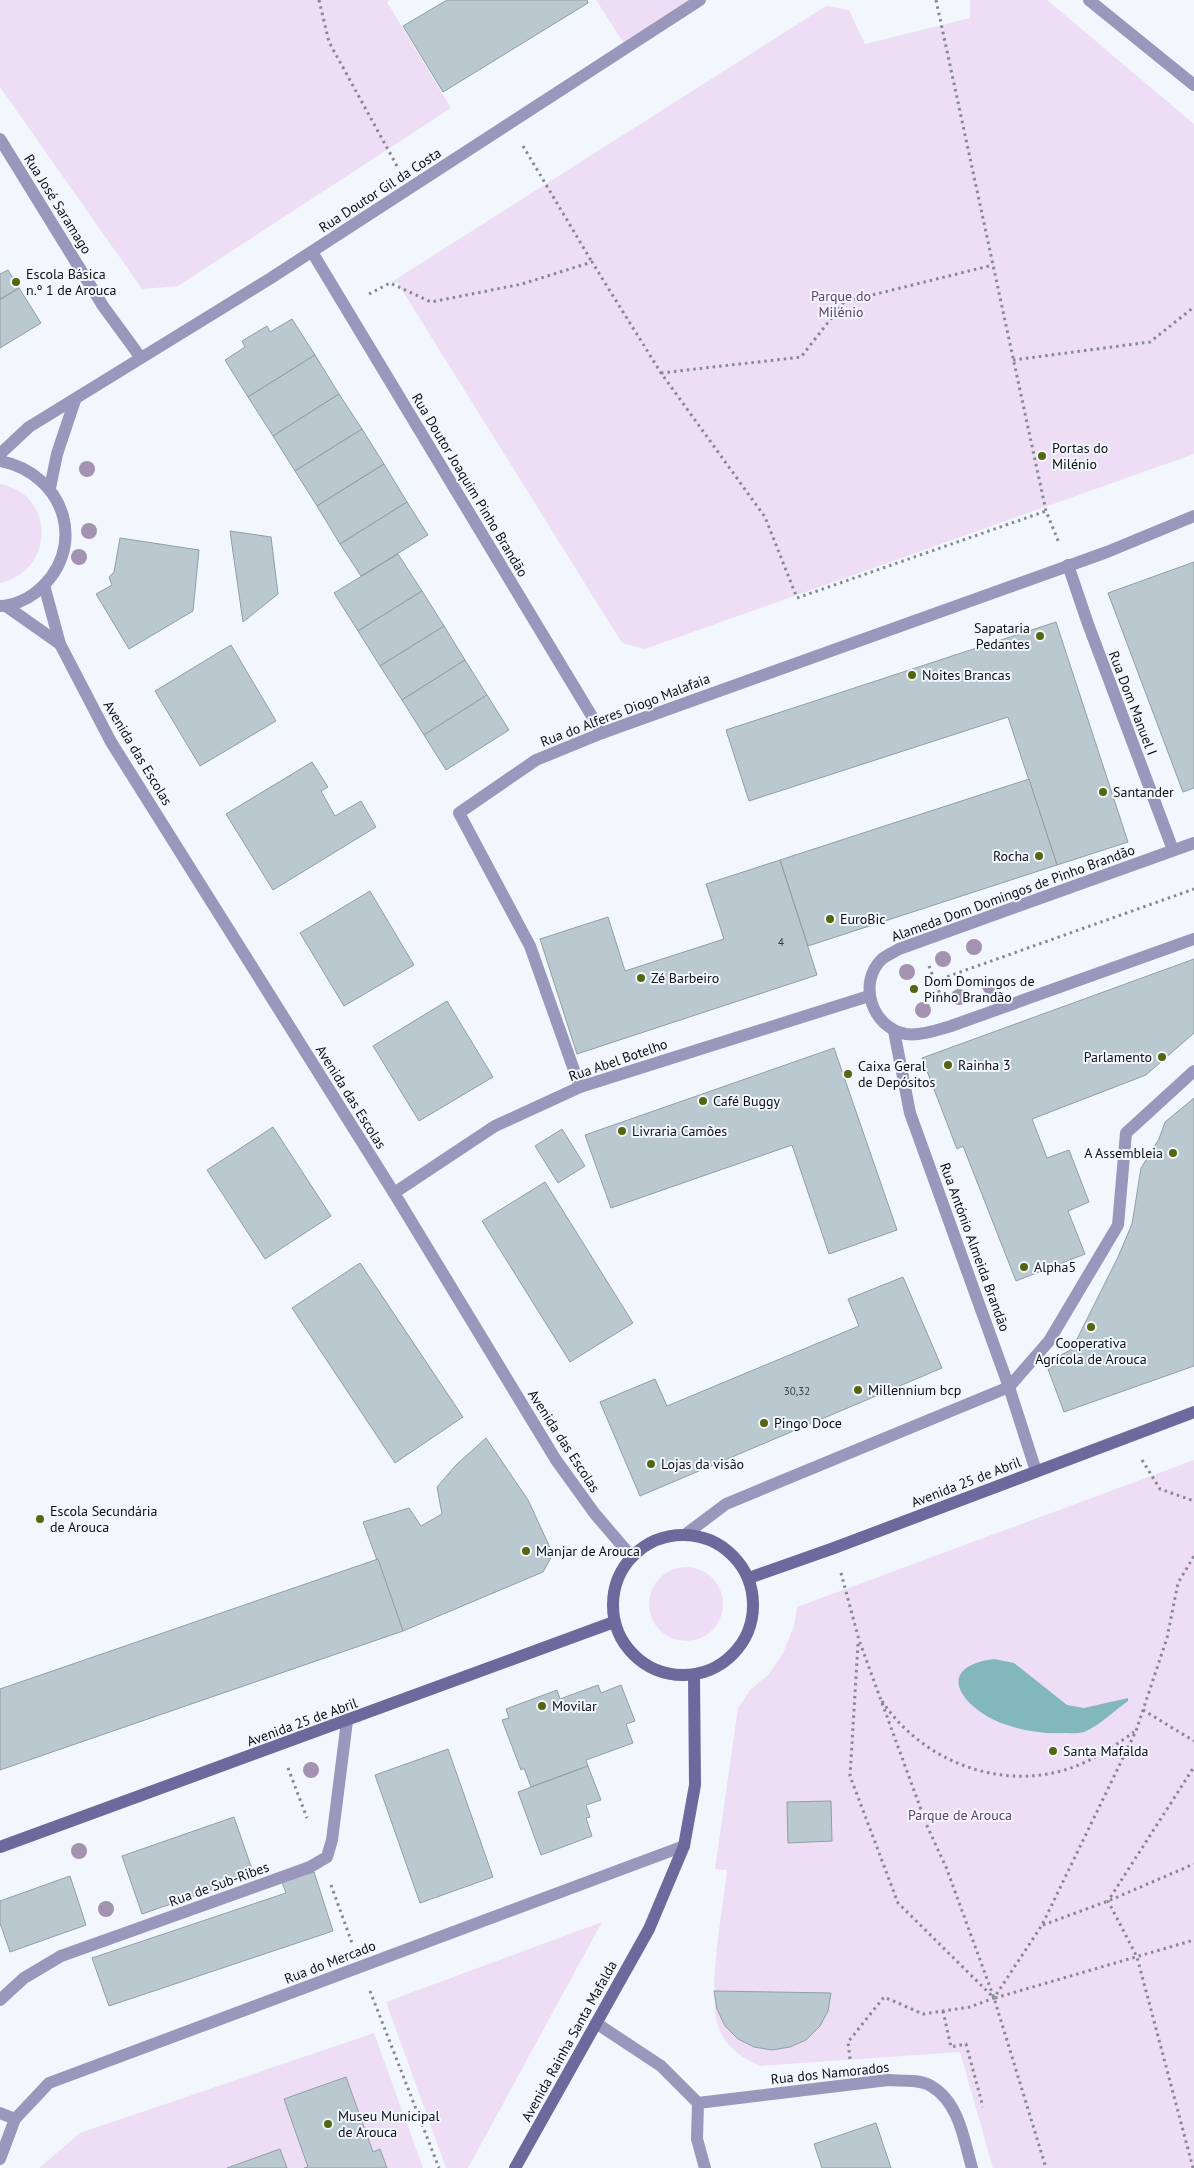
<svg xmlns="http://www.w3.org/2000/svg" width="1194" height="2168" viewBox="0 0 1194 2168" font-family="'PT Sans',sans-serif">
<style>
.green{fill:#edddf5}
.water{fill:#82b8bd}
.building{fill:#bac8cf;stroke:#919ea5}
.lines{fill:none;stroke-linecap:round;stroke-linejoin:round}
.path{stroke:#868a8f;stroke-width:3;stroke-dasharray:2.5 4;stroke-linecap:butt}
.minor{stroke:#9997bb;stroke-width:12}
.secondary{stroke:#6d699c;stroke-width:12}
.tree{fill:#a392b0}
.poi-dot{fill:#546610;stroke:#f2f7fe;stroke-width:2}
.labels{text-anchor:middle;dominant-baseline:central;stroke-width:4;stroke-linejoin:round;paint-order:stroke}
.number-label{font-size:11px;fill:#383e43}
.street-label{font-size:14px;fill:#0d1014;stroke:#f2f7fe}
.poi-label{font-size:14px;fill:#0d1014;stroke:#f2f7fe;text-anchor:start}
.park-label{font-size:14px;fill:#624071;stroke:#f2f7fe}
</style>
<rect width="100%" height="100%" fill="#f2f7fe"/>
<g class="green">
<path d="M0 0H389L387 2 451 108 178 286 142 289 0 87Z"/>
<path d="M596 0H700L627 48Z"/>
<path d="M970 0H1047L1194 124V454L645 649 622 643 397 282 390 283 826 6 849 10 865 44 970 18Z"/>
<path d="M0 484C56 494 55 571 0 583Z"/>
<path d="M1194 1460V2168H993L960 2052 760 2066C743 2058 726 2048 719 2029 706 1997 723 1908 727 1870L715 1869 738 1708 750 1690 769 1674 783 1653 794 1626 797 1607Z"/>
<circle cx="686" cy="1604" r="37"/>
<path d="M602 1922 468 2168H446L386 2002Z"/>
<path d="M374 2033 423 2168H39L80 2133Z"/>
</g>
<path class="water" d="M994 1659 1014 1663 1067 1705 1084 1708 1128 1698V1701C1115 1710 1099 1726 1084 1732 1078 1734 1071 1733 1065 1733 1044 1734 1024 1731 1004 1724 966 1711 929 1668 994 1659Z"/>
<g class="building">
<path d="M447 0H587L588 3 443 92 403 26Z"/>
<path d="M8 270 19 288 0 299V274Z"/>
<path d="M19 288 41 323 0 348V300Z"/>
<path d="M292 319 315 355 248 397 225 360 245 347 242 341 267 326 270 332Z"/>
<path d="M315 355 339 394 273 436 248 397Z"/>
<path d="M339 394 362 429 295 471 273 436Z"/>
<path d="M362 429 384 464 317 506 295 471Z"/>
<path d="M384 464 407 502 340 544 317 506Z"/>
<path d="M407 502 428 535 361 576 340 544Z"/>
<path d="M230 531 271 537 278 594 243 622Z"/>
<path d="M120 538 199 550 193 611 129 649 96 594 112 585 109 577 114 572Z"/>
<path d="M398 554 422 591 358 631 334 593Z"/>
<path d="M1194 562V788L1183 792 1108 593Z"/>
<path d="M422 591 444 626 380 666 358 631Z"/>
<path d="M1056 622 1128 842 1057 865 1008 717 749 801 726 730Z"/>
<path d="M444 626 465 660 402 700 380 666Z"/>
<path d="M231 645 276 721 200 766 155 691Z"/>
<path d="M465 660 487 695 424 735 402 700Z"/>
<path d="M487 695 509 730 446 770 424 735Z"/>
<path d="M312 762 328 787 321 791 335 816 361 801 376 827 273 890 226 814Z"/>
<path d="M1029 779 1057 865 808 946 780 860Z"/>
<path d="M780 860 817 975 577 1054 540 939 608 917 625 971 724 939 706 884Z"/>
<path d="M370 891 414 965 344 1006 300 933Z"/>
<path d="M1194 959V1033L1146 1075 1032 1119 1047 1158 1069 1150 1089 1202 1068 1211 1085 1254 1016 1281 963 1146 957 1149 922 1058Z"/>
<path d="M447 1001 493 1077 419 1121 373 1046Z"/>
<path d="M834 1048 897 1230 829 1254 792 1145 611 1208 585 1135Z"/>
<path d="M1194 1098V1366L1064 1412 1048 1369 1058 1364 1061 1355 1072 1349 1118 1257 1132 1224 1141 1168 1159 1139 1165 1122Z"/>
<path d="M273 1127 331 1216 265 1259 207 1170Z"/>
<path d="M562 1129 585 1166 558 1183 535 1146Z"/>
<path d="M545 1182 633 1323 570 1362 482 1221Z"/>
<path d="M360 1263 463 1417 395 1463 292 1308Z"/>
<path d="M903 1277 942 1368 640 1496 600 1402 655 1379 667 1406 859 1326 848 1299Z"/>
<path d="M486 1438 528 1500 553 1554 543 1572 403 1631 363 1522 409 1508 421 1526 442 1514 437 1487 456 1465Z"/>
<path d="M378 1559 403 1631 0 1770V1689Z"/>
<path d="M598 1685 601 1693 621 1685 635 1721 626 1724 633 1743 586 1760 588 1766 531 1787 524 1768 521 1770 502 1720 509 1718 506 1709 557 1690 560 1699Z"/>
<path d="M448 1749 493 1877 420 1903 375 1775Z"/>
<path d="M588 1766 601 1800 586 1805 590 1817 586 1818 592 1836 541 1855 518 1792Z"/>
<path d="M831 1801 832 1841 788 1843 787 1802Z"/>
<path d="M234 1817 254 1875 142 1914 122 1856Z"/>
<path d="M314 1872 333 1931 109 2006 92 1958 286 1893 282 1882Z"/>
<path d="M70 1876 86 1925 10 1952 0 1923V1901Z"/>
<path d="M714 1991 831 1993 828 2011 820 2026 806 2040 790 2047 772 2050 754 2047 738 2039 725 2026 717 2009Z"/>
<path d="M346 2077 373 2152 380 2149 387 2168H304L308 2167 284 2099Z"/>
<path d="M876 2123 891 2168H822L814 2144Z"/>
<path d="M280 2149 287 2168H227Z"/>
</g>
<g class="lines">
<g class="path">
<path d="M319 0 329 42 397 166"/>
<path d="M936 0 1046 511 1059 543"/>
<path d="M523 146 592 262"/>
<path d="M369 294 390 283 431 302 522 284 592 262 661 373 765 517 797 598 1046 511"/>
<path d="M1013 360 1150 342 1194 307"/>
<path d="M661 373 801 357 844 302 993 265"/>
<path d="M929 966 943 1002"/>
<path d="M935 981 1194 889"/>
<path d="M1142 1460 1160 1489 1194 1501"/>
<path d="M841 1573 859 1640 927 1826 946 1867 994 1998 1046 2168"/>
<path d="M858 1644 850 1776 898 1903 992 1996"/>
<path d="M882 1701C919 1757 991 1788 1057 1772 1087 1765 1110 1749 1134 1732"/>
<path d="M1143 1710 1194 1741"/>
<path d="M288 1768 307 1818"/>
<path d="M331 1885 352 1943"/>
<path d="M1043 1925 1108 1901 1194 1864"/>
<path d="M370 1991 439 2168"/>
<path d="M995 1998 1194 1940"/>
<path d="M943 2011 951 2047 966 2044 983 2107"/>
<path d="M850 2059 848 2042 884 1997 923 2014 970 2007 994 1998 1042 1925 1136 1731 1167 1638 1178 1583 1194 1556"/>
<path d="M1193 2168 1137 1957 1108 1901 1194 1767"/>
</g>
<g class="minor">
<path d="M1089 0 1194 85"/>
<path d="M0 139 103 306 141 358"/>
<path d="M312 252 602 733"/>
<path d="M0 454 29 427 271 278 700 0"/>
<path d="M0 461C66 474 90 550 35 593 26 600 12 606 0 606"/>
<path d="M50 488 57 454 75 400"/>
<path d="M1068 565 1088 624 1173 850"/>
<path d="M44 585 60 644 111 742 394 1193 556 1460 595 1514 631 1556"/>
<path d="M6 606 60 644"/>
<path d="M1194 843 899 949C894 952 887 955 882 959 857 983 872 1028 906 1034 920 1036 937 1030 951 1026L1194 939"/>
<path d="M894 1031 910 1113 1009 1387 1036 1471"/>
<path d="M580 1087 530 946 459 813 536 760 602 733 1107 552 1194 516"/>
<path d="M394 1193 495 1126 580 1087 869 996"/>
<path d="M686 1534 726 1504 1009 1387 1049 1341 1118 1225 1126 1133 1194 1071"/>
<path d="M0 2000 24 1978 61 1956 310 1867 327 1857 332 1840 347 1721"/>
<path d="M596 2023 661 2066 698 2103 697 2139 705 2168"/>
<path d="M698 2103 888 2080C901 2081 919 2079 931 2086 959 2102 964 2140 972 2168"/>
<path d="M0 2113 15 2119"/>
<path d="M0 2159 15 2119 49 2083 684 1846"/>
</g>
<g class="secondary">
<circle cx="683" cy="1605" r="70"/>
<path d="M749 1578 834 1548 1194 1412"/>
<path d="M0 1847 614 1622"/>
<path d="M515 2168 649 1929 684 1846 695 1785 694 1675"/>
</g>
</g>
<g class="tree">
<circle cx="87" cy="469" r="8"/>
<circle cx="89" cy="531" r="8"/>
<circle cx="79" cy="557" r="8"/>
<circle cx="974" cy="947" r="8"/>
<circle cx="943" cy="959" r="8"/>
<circle cx="907" cy="972" r="8"/>
<circle cx="990" cy="986" r="8"/>
<circle cx="959" cy="997" r="8"/>
<circle cx="923" cy="1010" r="8"/>
<circle cx="311" cy="1770" r="8"/>
<circle cx="79" cy="1851" r="8"/>
<circle cx="106" cy="1909" r="8"/>
</g>
<g class="poi-dot">
<circle cx="16" cy="282" r="5"/>
<circle cx="1042" cy="456" r="5"/>
<circle cx="1040" cy="636" r="5"/>
<circle cx="912" cy="675" r="5"/>
<circle cx="1103" cy="792" r="5"/>
<circle cx="1039" cy="856" r="5"/>
<circle cx="830" cy="919" r="5"/>
<circle cx="641" cy="978" r="5"/>
<circle cx="914" cy="989" r="5"/>
<circle cx="1162" cy="1057" r="5"/>
<circle cx="948" cy="1065" r="5"/>
<circle cx="848" cy="1074" r="5"/>
<circle cx="703" cy="1101" r="5"/>
<circle cx="622" cy="1131" r="5"/>
<circle cx="1173" cy="1153" r="5"/>
<circle cx="1024" cy="1267" r="5"/>
<circle cx="1091" cy="1327" r="5"/>
<circle cx="858" cy="1390" r="5"/>
<circle cx="764" cy="1423" r="5"/>
<circle cx="651" cy="1464" r="5"/>
<circle cx="40" cy="1519" r="5"/>
<circle cx="526" cy="1551" r="5"/>
<circle cx="542" cy="1706" r="5"/>
<circle cx="1053" cy="1751" r="5"/>
<circle cx="328" cy="2124" r="5"/>
</g>
<g class="labels">
<g class="number-label">
<text x="781" y="942">4</text>
<text x="797" y="1391">30,32</text>
</g>
<g class="street-label">
<text transform="translate(380 190) rotate(-33)">Rua Doutor Gil da Costa</text>
<text transform="translate(58 204) rotate(58)">Rua José Saramago</text>
<text transform="translate(470 485) rotate(59)">Rua Doutor Joaquim Pinho Brandão</text>
<text transform="translate(1133 703) rotate(69)">Rua Dom Manuel I</text>
<text transform="translate(625 710) rotate(-21)">Rua do Alferes Diogo Malafaia</text>
<text transform="translate(138 753) rotate(59)">Avenida das Escolas</text>
<text transform="translate(1013 893) rotate(-20)">Alameda Dom Domingos de Pinho Brandão</text>
<text transform="translate(618 1060) rotate(-19)">Rua Abel Botelho</text>
<text transform="translate(351 1097) rotate(58)">Avenida das Escolas</text>
<text transform="translate(975 1247) rotate(70)">Rua António Almeida Brandão</text>
<text transform="translate(564 1441) rotate(57)">Avenida das Escolas</text>
<text transform="translate(966 1482) rotate(-21)">Avenida 25 de Abril</text>
<text transform="translate(302 1722) rotate(-20)">Avenida 25 de Abril</text>
<text transform="translate(219 1884) rotate(-20)">Rua de Sub-Ribes</text>
<text transform="translate(330 1962) rotate(-21)">Rua do Mercado</text>
<text transform="translate(569 2041) rotate(-61)">Avenida Rainha Santa Mafalda</text>
<text transform="translate(830 2073) rotate(-6)">Rua dos Namorados</text>
</g>
<g class="poi-label">
<text x="26" y="274">Escola Básica<tspan x="26" dy="16">n.º 1 de Arouca</tspan></text>
<text x="1052" y="448">Portas do<tspan x="1052" dy="16">Milénio</tspan></text>
<text x="1030" y="628" text-anchor="end">Sapataria<tspan x="1030" dy="16">Pedantes</tspan></text>
<text x="922" y="675">Noites Brancas</text>
<text x="1113" y="792">Santander</text>
<text x="1029" y="856" text-anchor="end">Rocha</text>
<text x="840" y="919">EuroBic</text>
<text x="651" y="978">Zé Barbeiro</text>
<text x="924" y="981">Dom Domingos de<tspan x="924" dy="16">Pinho Brandão</tspan></text>
<text x="1152" y="1057" text-anchor="end">Parlamento</text>
<text x="958" y="1065">Rainha 3</text>
<text x="858" y="1066">Caixa Geral<tspan x="858" dy="16">de Depósitos</tspan></text>
<text x="713" y="1101">Café Buggy</text>
<text x="632" y="1131">Livraria Camões</text>
<text x="1163" y="1153" text-anchor="end">A Assembleia</text>
<text x="1034" y="1267">Alpha5</text>
<text x="1091" y="1343" text-anchor="middle">Cooperativa<tspan x="1091" dy="16">Agrícola de Arouca</tspan></text>
<text x="868" y="1390">Millennium bcp</text>
<text x="774" y="1423">Pingo Doce</text>
<text x="661" y="1464">Lojas da visão</text>
<text x="50" y="1511">Escola Secundária<tspan x="50" dy="16">de Arouca</tspan></text>
<text x="536" y="1551">Manjar de Arouca</text>
<text x="552" y="1706">Movilar</text>
<text x="1063" y="1751">Santa Mafalda</text>
<text x="338" y="2116">Museu Municipal<tspan x="338" dy="16">de Arouca</tspan></text>
</g>
<g class="park-label">
<text x="841" y="296">Parque do<tspan x="841" dy="16">Milénio</tspan></text>
<text x="960" y="1815">Parque de Arouca</text>
</g>
</g>
</svg>
